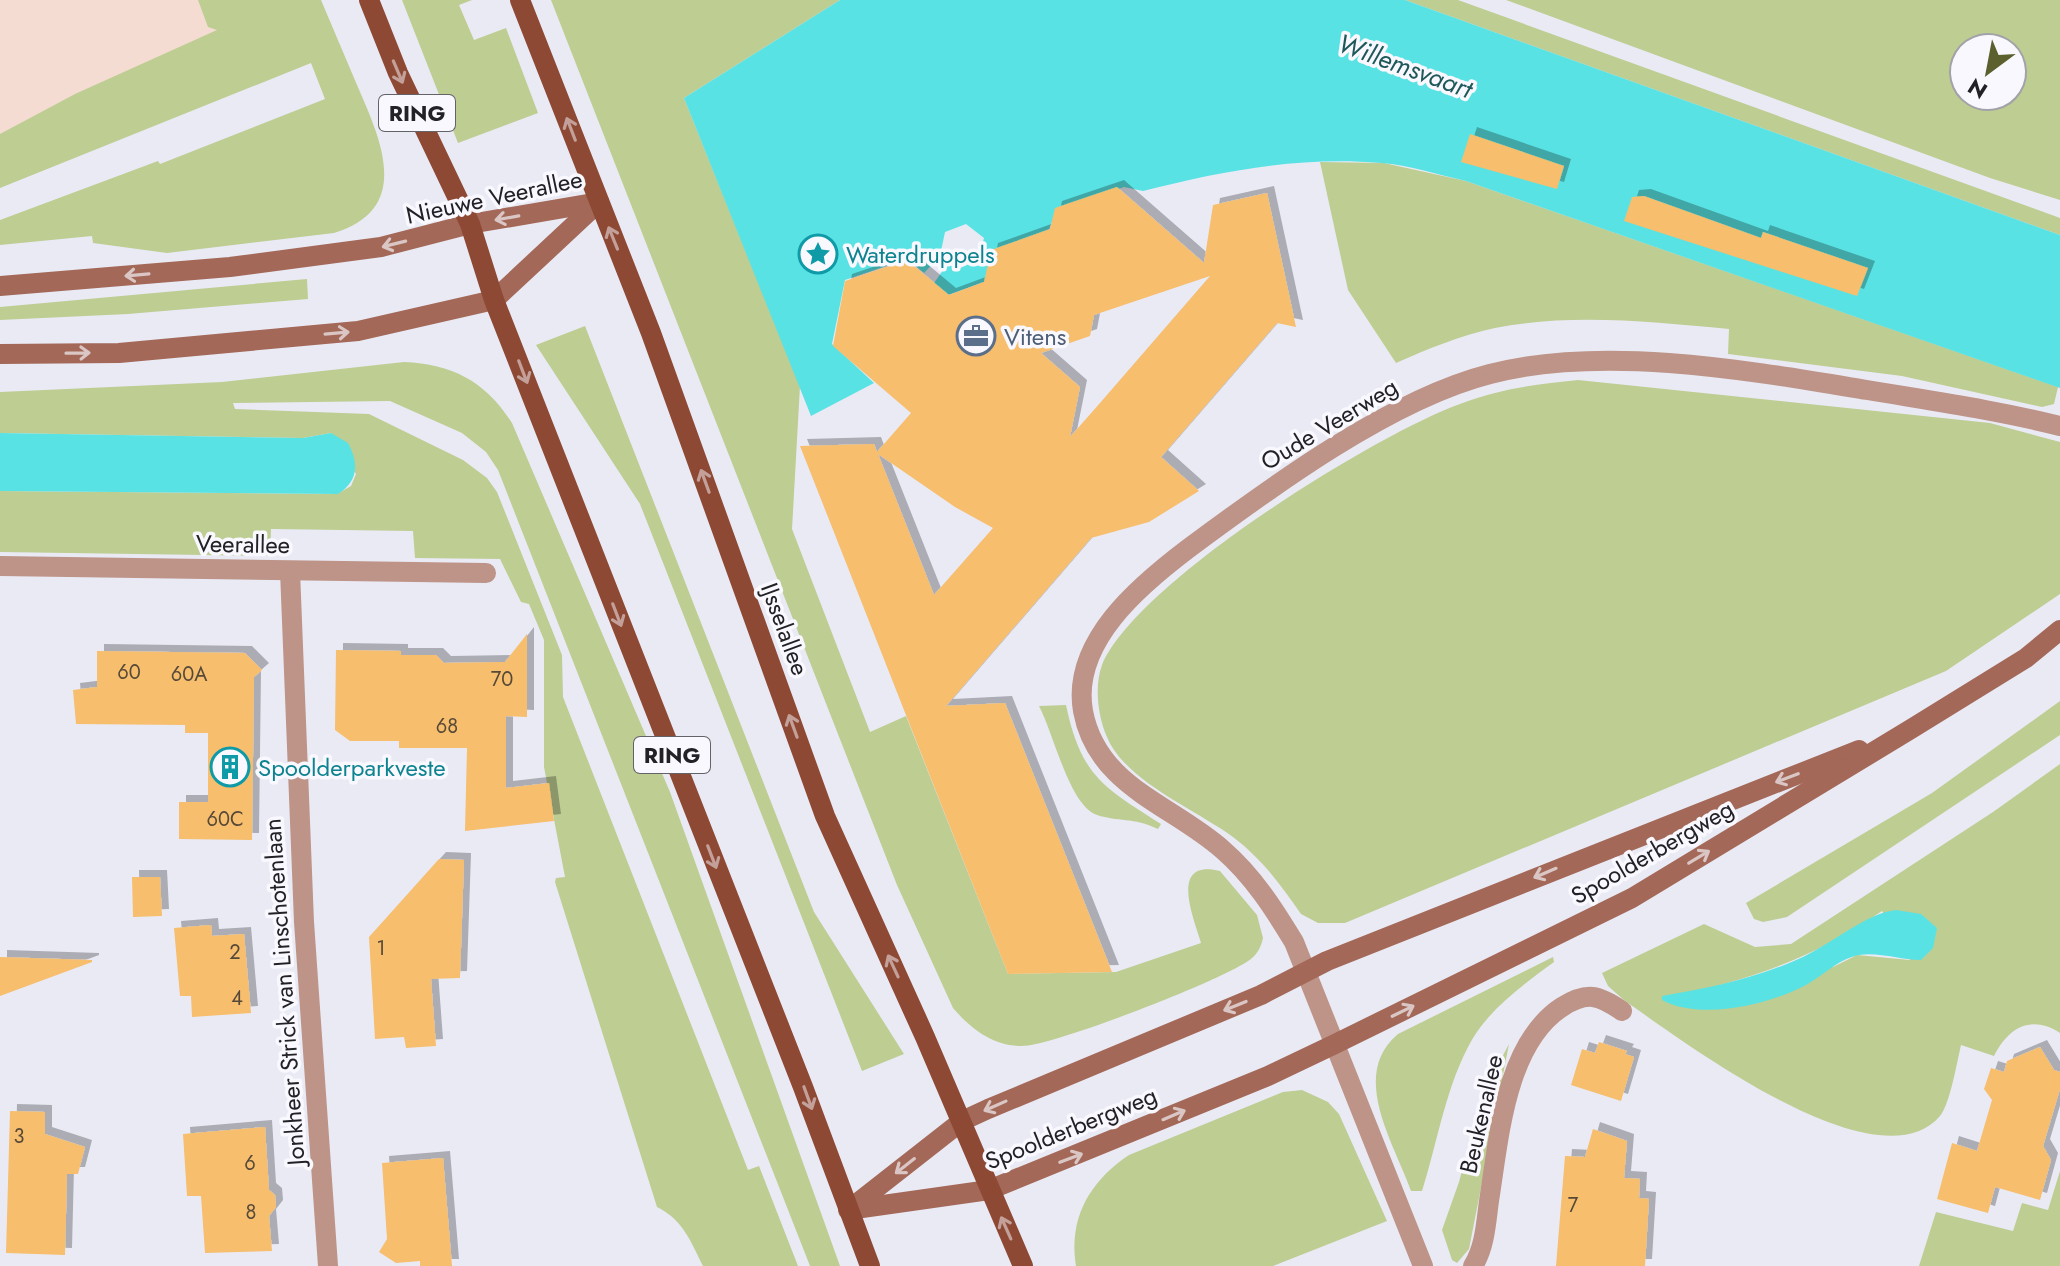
<svg xmlns="http://www.w3.org/2000/svg" width="2060" height="1266" viewBox="0 0 2060 1266" font-family="Jost,sans-serif">
<style>
.industrial{fill:#f4dcd2}
.green{fill:#becd92;fill-rule:evenodd}
.water{fill:#59e2e3}
.building{fill:#f6be6d;fill-rule:evenodd;filter:url(#shadow)}
.lines{fill:none;stroke-linecap:round;stroke-linejoin:round}
.street{stroke:#bd9487;stroke-width:20}
.secondary{stroke:#a36857;stroke-width:20}
.primary{stroke:#8e4934;stroke-width:20}
.oneway{stroke:#c3a099}
.oneway2{stroke:#dac6c4}
.labels{text-anchor:middle;dominant-baseline:central;stroke-width:7;stroke-linejoin:round;paint-order:stroke}
.number-label{font-size:20px;fill:#574938}
.shield{fill:#f8f8fe;stroke:#626267;stroke-width:2}
.shield-label{font-size:22px;font-weight:bold;fill:#222226}
.street-label{font-size:24px;fill:#222226;stroke:#f8f8fe}
.culture-label{font-size:24px;fill:#0d838f;stroke:#f8f8fe;text-anchor:start}
.service-label{font-size:24px;fill:#4e5e75;stroke:#f8f8fe;text-anchor:start}
.water-label{font-size:26px;font-style:italic;fill:#1e5858;stroke:#f8f8fe}
</style>
<defs>
<filter id="shadow"><feDropShadow dx="7" dy="-7" stdDeviation="0" flood-color="#0004"/></filter>
</defs>
<rect width="100%" height="100%" fill="#eaeaf5"/>
<path class="industrial" d="M0 0H216L227 25 0 144Z"/>
<g class="green">
<path d="M198 0H321C333 28 345 57 357 85 380 138 414 209 334 233L167 253 93 243 92 236 0 245V220L158 161 160 164 325 99 311 63 0 188V134L75 94 217 30 208 27Z"/>
<path d="M402 0H472L459 5 474 40 506 28 538 113 458 143Z"/>
<path d="M551 0H840L684 98 800 386 792 529 870 732 906 716 1008 974 1116 972 1201 943C1195 921 1167 858 1220 871L1257 915 1263 938C1261 947 1258 953 1251 959 1226 979 1051 1047 1021 1046 993 1046 970 1028 953 1008L897 885Z"/>
<path d="M1405 0H1458L2060 218V235Z"/>
<path d="M1506 0H2060V200L1990 178ZM2012 48V96H1964V48Z"/>
<path d="M1320 162 1384 163 1466 181 2058 387 2054 404 2042 407 1902 376 1728 354 1729 329C1651 322 1572 313 1495 328 1461 335 1428 349 1396 363L1348 290Z"/>
<path d="M307 279 308 299 128 314 0 320V307Z"/>
<path d="M585 326 814 912 904 1054 862 1071 640 504 536 345Z"/>
<path d="M404 362C453 364 486 382 512 423L670 792 840 1266H810L498 470 486 452 462 433 390 401 233 403 235 409 369 414 463 460 487 478 497 492 562 655 563 697 748 1170 759 1166 798 1266H703C690 1240 683 1220 657 1207L555 882 556 878 565 877 544 767V640L529 604 521 602 500 559 415 558 413 531 271 529 270 556 0 552V491L337 494 351 486 356 474 331 433 303 438 0 433V392L222 382Z"/>
<path d="M1578 380 1990 423 2060 442V594L1946 671 1345 923H1318L1301 914C1281 885 1262 859 1233 837 1195 809 1125 781 1107 737 1098 717 1094 686 1102 665 1137 582 1374 435 1460 404 1499 389 1537 384 1578 380Z"/>
<path d="M2060 701V735L1787 917 1763 922 1754 919 1746 903 1932 793Z"/>
<path d="M1066 705C1081 776 1103 787 1161 824L1158 829C1133 817 1118 822 1097 815 1069 805 1054 734 1039 706Z"/>
<path d="M2060 764V1033C2031 1014 2008 1028 1994 1056L1961 1045C1957 1062 1950 1104 1940 1116 1877 1189 1682 1040 1625 1001L1608 986 1602 973 1704 924 1755 947 1791 944 1993 812ZM1882 911 1910 960 1857 955 1833 967 1662 999C1745 981 1812 960 1882 911Z"/>
<path d="M1553 957 1554 962C1524 984 1493 1006 1473 1038 1446 1084 1438 1141 1422 1191H1411C1394 1143 1349 1075 1398 1034Z"/>
<path d="M1509 1044 1469 1249 1457 1263 1452 1260 1442 1230 1459 1182 1483 1094Z"/>
<path d="M1302 1090 1328 1102 1339 1114 1387 1221 1273 1266H1076C1068 1218 1090 1181 1129 1155L1283 1092Z"/>
<path d="M2060 1171V1266H1919L1936 1212 2013 1231 2022 1203 2048 1210Z"/>
</g>
<g class="water">
<path d="M840 0H1405L2060 235V388L1466 181C1439 175 1409 165 1381 163 1299 156 1222 171 1143 191L1124 187 1056 213 1046 236 984 282 948 295 934 283 948 263 956 270 978 260 984 238 966 224 945 232 940 256 924 273 907 259 845 280 832 344 874 383 811 416 684 98Z"/>
<path d="M0 433 303 438 331 433 348 443C360 465 357 482 338 494L0 491Z"/>
<path d="M1896 910 1921 914 1937 928 1933 948 1921 960C1900 960 1880 952 1859 955 1837 959 1820 979 1800 988 1763 1006 1699 1020 1662 1000V996C1711 988 1757 978 1803 957 1831 944 1867 913 1896 910Z"/>
</g>
<g class="building">
<path d="M1470 134 1564 166 1557 189 1461 162Z"/>
<path d="M1117 187 1204 263 1213 205 1267 193 1296 327 1277 323 1161 457 1199 491 1149 522 1091 538 946 706 1005 703 1112 972 1008 974 800 446 874 444 877 452 911 413 833 346 845 281 907 260 949 295 984 282 991 250 1050 229 1055 208ZM1210 276 1100 403 1070 437 1080 387 1041 353 1090 336 1094 315ZM878 454 955 507 993 528 934 595Z"/>
<path d="M1644 196 1761 238 1763 232 1868 268 1857 296 1624 221 1632 197Z"/>
<path d="M527 634V717L506 716V788L549 783 554 821 465 831 467 748H399V741H350L335 730 336 650 401 651V655H436L444 663 505 662Z"/>
<path d="M97 651 245 653 262 670 254 677 252 840 179 839V802H208V733H185V725L76 724 73 690 97 687Z"/>
<path d="M439 859 464 860 460 978 431 979 436 1046 406 1048 404 1037 375 1039 369 937Z"/>
<path d="M132 877H160L162 916 133 917Z"/>
<path d="M211 925 212 936 244 934 251 1013 192 1017 191 996H180L174 928Z"/>
<path d="M0 957 92 960V962L0 996Z"/>
<path d="M1599 1042 1627 1051 1625 1054 1634 1057 1621 1101 1571 1085 1582 1049 1595 1053Z"/>
<path d="M2040 1047 2054 1070 2060 1072V1089L2043 1146 2051 1160 2040 1200 1995 1187 1988 1213 1937 1199 1952 1143 1977 1151 1992 1100 1984 1089 1991 1068 2004 1072 2007 1061Z"/>
<path d="M10 1111 45 1112V1134L85 1147 78 1174H67L65 1255 6 1253Z"/>
<path d="M265 1127 269 1190 275 1195 276 1207 269 1216 272 1251 205 1253 201 1196H187L183 1134Z"/>
<path d="M1593 1129 1627 1141 1624 1178 1640 1179 1639 1198 1649 1199 1645 1266H1556L1565 1156 1585 1157Z"/>
<path d="M443 1158 452 1266H420V1261L396 1263 379 1252 387 1239 382 1163Z"/>
</g>
<g class="lines">
<g class="street">
<path d="M0 566 486 573"/>
<path d="M290 571 304 922 328 1266"/>
<path d="M1423 1266 1294 942C1274 909 1253 876 1223 850 1173 805 1097 787 1083 711 1071 642 1140 585 1189 548 1271 487 1391 399 1490 374 1604 344 1752 371 1867 390 1932 401 1996 410 2060 426"/>
<path d="M1473 1266C1485 1247 1486 1223 1489 1201 1499 1139 1505 1044 1562 1007 1587 991 1599 995 1622 1011"/>
</g>
<g class="secondary">
<path d="M0 286 230 267 381 247 470 224 599 202"/>
<path d="M0 354 119 353 358 331 494 300 599 202"/>
<path d="M851 1208 962 1121 988 1109 1261 995 1327 961 1859 750"/>
<path d="M848 1210 989 1190 1268 1076 1333 1045 1632 898 1911 729 2026 658 2060 630"/>
</g>
<g class="primary">
<path d="M369 0 398 73 470 224 494 300 803 1087 870 1266"/>
<path d="M520 0 651 333 825 816 925 1037 1023 1266"/>
</g>
</g>
<defs><path id="oneway-shaft" d="M-6 0H5M1.5-3L5.5 0L1.5 3" fill="none" stroke-width="1.6" stroke-linecap="round" stroke-linejoin="round" transform="scale(2)"/></defs>
<g class="oneway">
<use href="#oneway-shaft" transform="translate(398 72) rotate(67)"/>
<use href="#oneway-shaft" transform="translate(571 129) rotate(-111)"/>
<use href="#oneway-shaft" transform="translate(613 238) rotate(-112)"/>
<use href="#oneway-shaft" transform="translate(523 372) rotate(69)"/>
<use href="#oneway-shaft" transform="translate(705 481) rotate(-110)"/>
<use href="#oneway-shaft" transform="translate(617 615) rotate(69)"/>
<use href="#oneway-shaft" transform="translate(793 726) rotate(-110)"/>
<use href="#oneway-shaft" transform="translate(712 857) rotate(69)"/>
<use href="#oneway-shaft" transform="translate(893 966) rotate(-115)"/>
<use href="#oneway-shaft" transform="translate(808 1098) rotate(70)"/>
<use href="#oneway-shaft" transform="translate(1006 1228) rotate(-114)"/>
</g>
<g class="oneway2">
<use href="#oneway-shaft" transform="translate(507 218) rotate(170)"/>
<use href="#oneway-shaft" transform="translate(394 244) rotate(166)"/>
<use href="#oneway-shaft" transform="translate(137 275) rotate(175)"/>
<use href="#oneway-shaft" transform="translate(337 333) rotate(-5)"/>
<use href="#oneway-shaft" transform="translate(78 353) rotate(-1)"/>
<use href="#oneway-shaft" transform="translate(1787 778) rotate(159)"/>
<use href="#oneway-shaft" transform="translate(1699 857) rotate(-31)"/>
<use href="#oneway-shaft" transform="translate(1545 873) rotate(157)"/>
<use href="#oneway-shaft" transform="translate(1235 1006) rotate(158)"/>
<use href="#oneway-shaft" transform="translate(1403 1011) rotate(-26)"/>
<use href="#oneway-shaft" transform="translate(995 1106) rotate(156)"/>
<use href="#oneway-shaft" transform="translate(1174 1115) rotate(-23)"/>
<use href="#oneway-shaft" transform="translate(1071 1158) rotate(-21)"/>
<use href="#oneway-shaft" transform="translate(905 1166) rotate(142)"/>
</g>
<defs>
<g id="sight-ring" transform="scale(2)"><circle r="9.5" fill="#f8f8fe" stroke="#0f9aa8" stroke-width="1.5"/><path d="M0-6L1.8-2.2L6-1.7L2.9 1.2L3.7 5.4L0 3.3L-3.7 5.4L-2.9 1.2L-6-1.7L-1.8-2.2Z" fill="#0f9aa8"/></g>
<g id="office-ring" transform="scale(2)"><circle r="9.5" fill="#f8f8fe" stroke="#5c6f8a" stroke-width="1.5"/><path d="M-6-3h4V-5.5h4V-3h4V5H-6ZM-1-4.5V-3h2v-1.5ZM-6 0V1H6V0Z" fill="#5c6f8a"/></g>
<g id="building-ring" transform="scale(2)"><circle r="9.5" fill="#f8f8fe" stroke="#0f9aa8" stroke-width="1.5"/><path d="M-4-6H4V6H1V3H-1V6H-4ZM-2.5-4.3h1.7v1.8h-1.7ZM.8-4.3h1.7v1.8H.8ZM-2.5-1h1.7V.8h-1.7ZM.8-1h1.7V.8H.8Z" fill="#0f9aa8"/></g>
</defs>
<g fill-rule="evenodd">
<use href="#sight-ring" x="818" y="254"/>
<use href="#office-ring" x="976" y="336"/>
<use href="#building-ring" x="230" y="767"/>
</g>
<g class="labels">
<g class="number-label">
<text x="129" y="672">60</text>
<text x="189" y="674">60A</text>
<text x="502" y="679">70</text>
<text x="447" y="726">68</text>
<text x="225" y="819">60C</text>
<text x="381" y="948">1</text>
<text x="235" y="952">2</text>
<text x="237" y="998">4</text>
<text x="19" y="1136">3</text>
<text x="250" y="1163">6</text>
<text x="1573" y="1205">7</text>
<text x="251" y="1212">8</text>
</g>
<g class="shield">
<rect x="379" y="95" width="76" height="36" rx="6"/>
<rect x="634" y="737" width="76" height="36" rx="6"/>
</g>
<g class="shield-label">
<text x="417" y="113">RING</text>
<text x="672" y="755">RING</text>
</g>
<g class="street-label">
<text transform="translate(494 197) rotate(-12)">Nieuwe Veerallee</text>
<text transform="translate(1329 424) rotate(-31)">Oude Veerweg</text>
<text transform="translate(243 544) rotate(1)">Veerallee</text>
<text transform="translate(785 629) rotate(70)">IJsselallee</text>
<text transform="translate(1652 852) rotate(-30)">Spoolderbergweg</text>
<text transform="translate(284 992) rotate(-94)">Jonkheer Strick van Linschotenlaan</text>
<text transform="translate(1481 1114) rotate(-77)">Beukenallee</text>
<text transform="translate(1071 1128) rotate(-22)">Spoolderbergweg</text>
</g>
<g class="culture-label">
<text x="846" y="254">Waterdruppels</text>
<text x="258" y="767">Spoolderparkveste</text>
</g>
<g class="service-label">
<text x="1004" y="336">Vitens</text>
</g>
<g class="water-label">
<text transform="translate(1405 66) rotate(20)">Willemsvaart</text>
</g>
</g>
<g transform="translate(1988 72) rotate(212)"><circle r="38" fill="#f8f8fe" stroke="#a2a2a8" stroke-width="2"/>
<path d="M0-6L14 30L0 20L-14 30Z" fill="#5b602e"/>
<text y="-12" font-size="22" font-weight="bold" text-anchor="middle" fill="#222226">N</text>
</g>
</svg>
